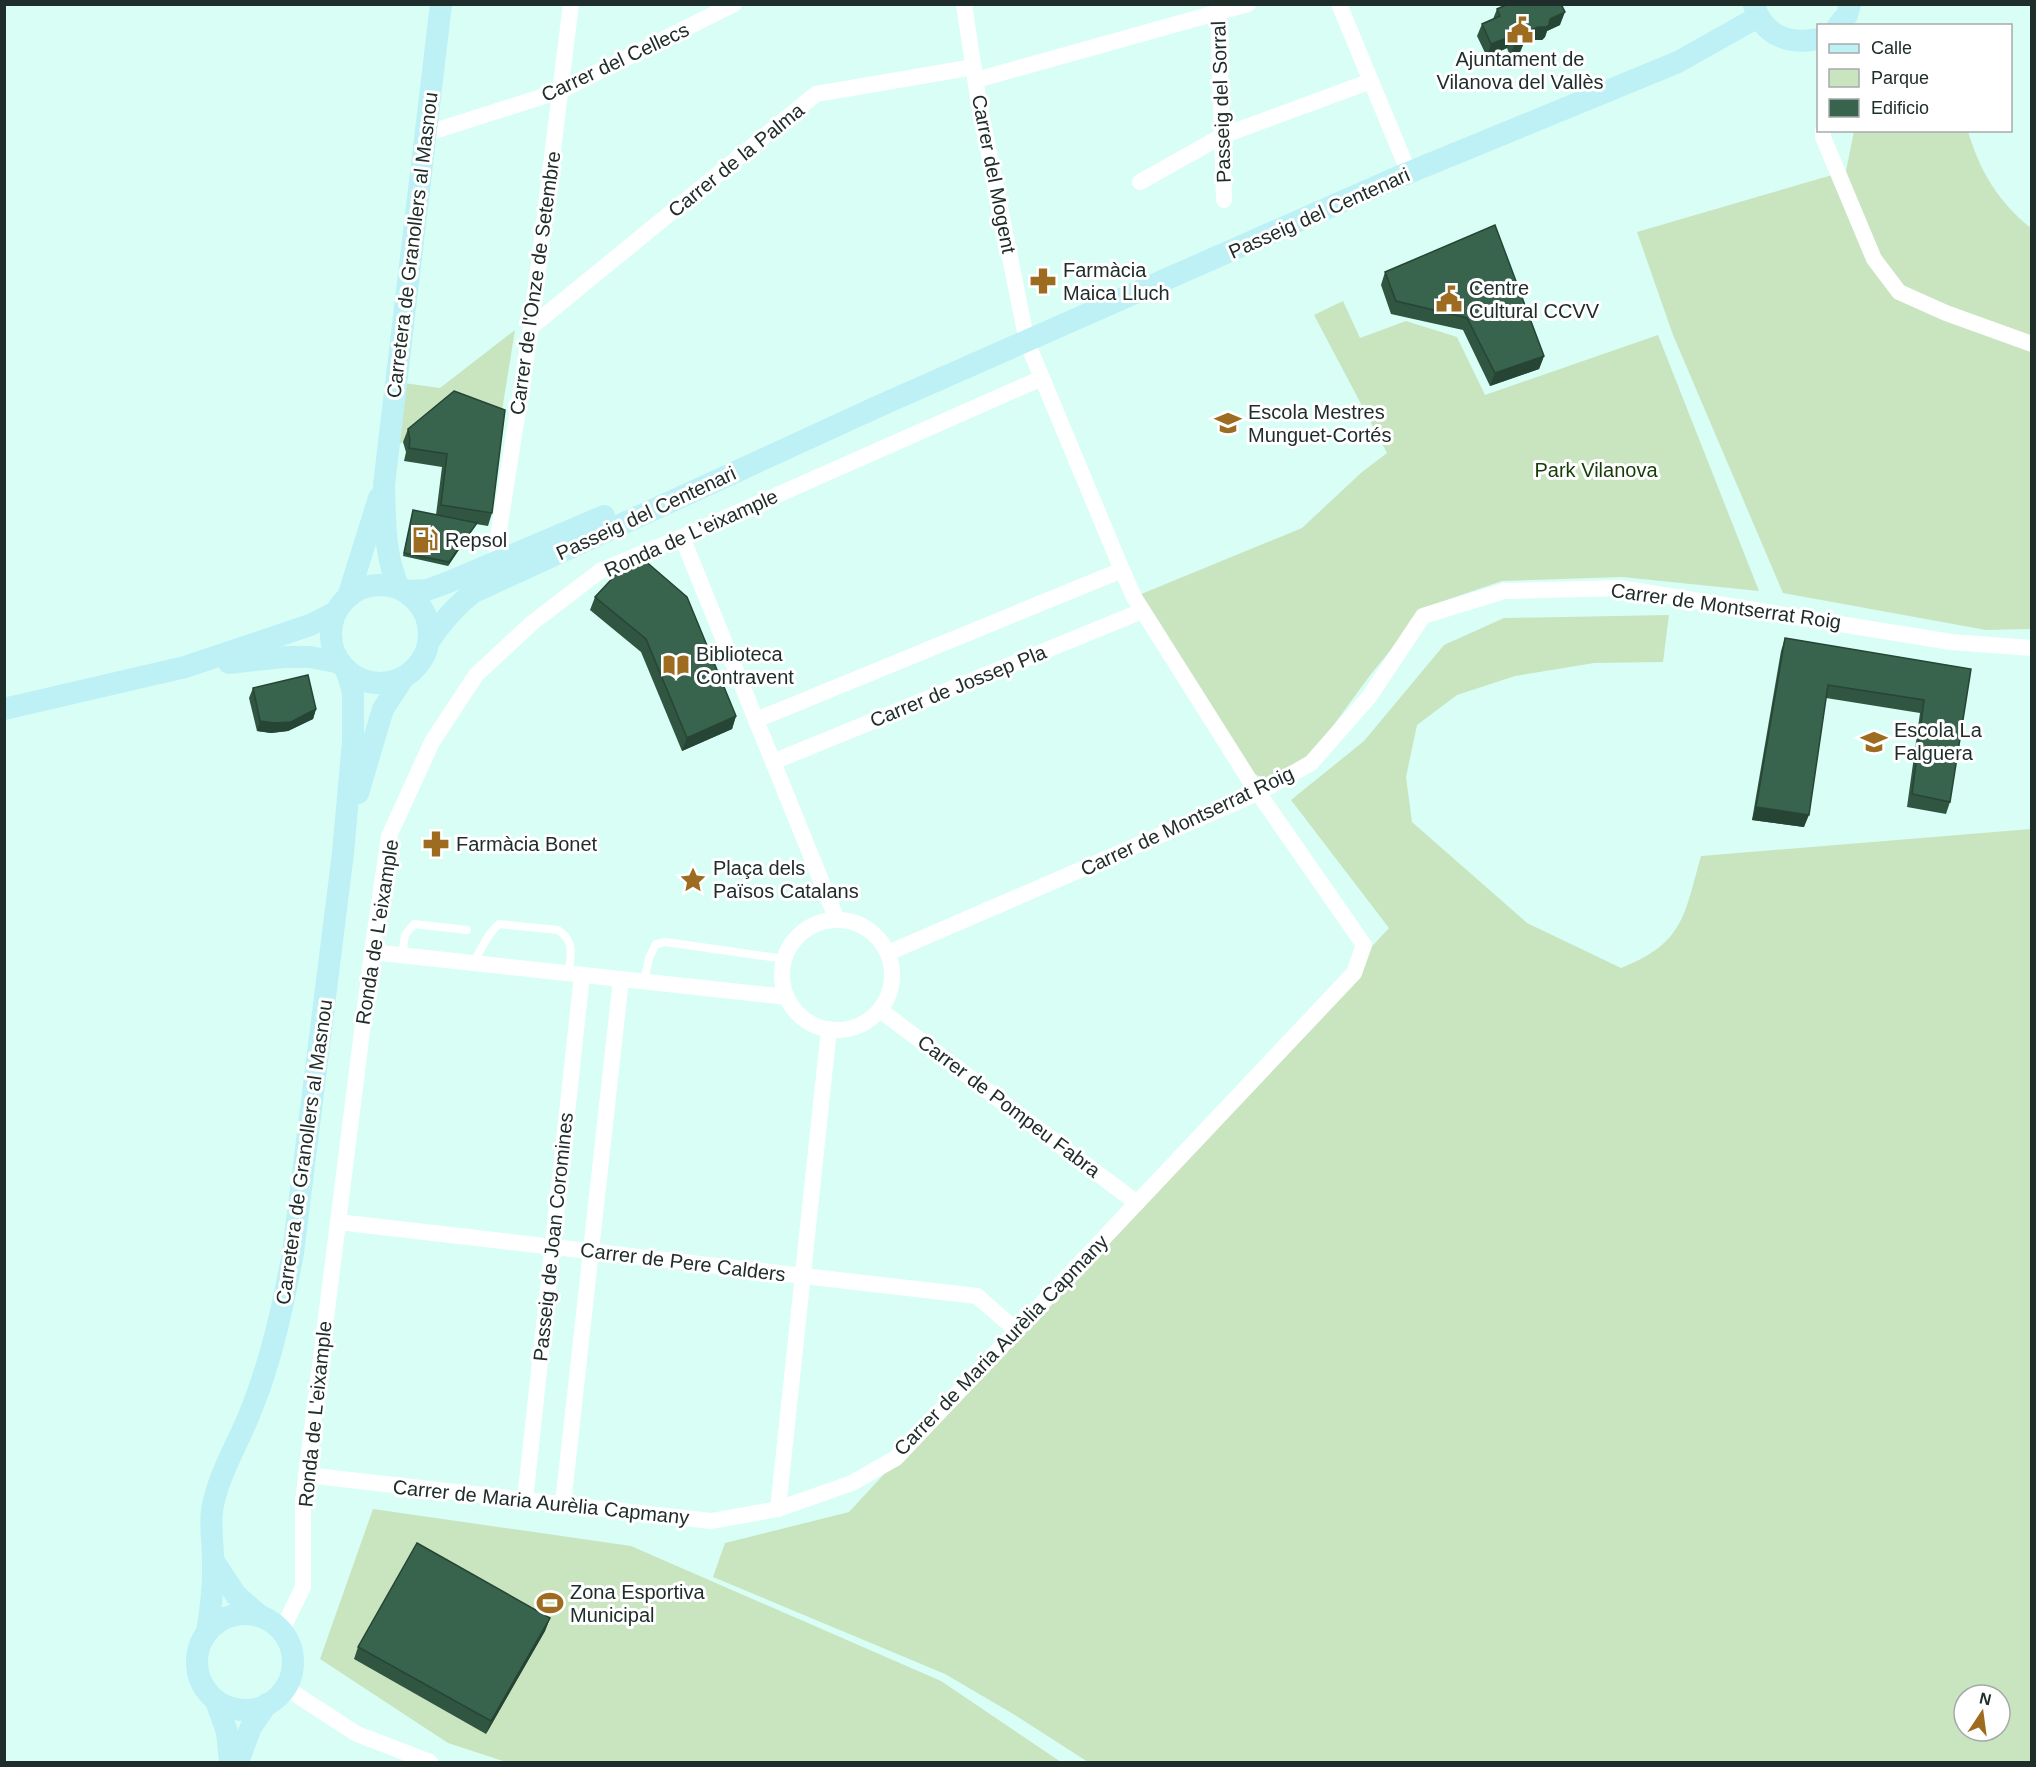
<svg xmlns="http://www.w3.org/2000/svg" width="2036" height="1767" viewBox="0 0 2036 1767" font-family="Arial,sans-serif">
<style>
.green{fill:#c9e5c0;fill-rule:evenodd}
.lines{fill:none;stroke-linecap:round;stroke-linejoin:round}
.lane{stroke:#fff;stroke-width:8}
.street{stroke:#fff;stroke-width:16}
.secondary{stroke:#bdf1f5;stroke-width:22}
.wall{fill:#305541}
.shaded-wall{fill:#274535}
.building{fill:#38634c;stroke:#274535;stroke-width:1.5}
.labels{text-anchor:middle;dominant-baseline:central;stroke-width:6;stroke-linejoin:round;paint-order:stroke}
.poi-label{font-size:20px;fill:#202e2b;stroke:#fff;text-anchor:start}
.street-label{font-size:20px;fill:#202e2b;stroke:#fff}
.park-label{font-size:20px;fill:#163c05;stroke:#fff}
</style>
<rect width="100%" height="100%" fill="#d8fef6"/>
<g class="green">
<path d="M1854 131H1968C1979 170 1999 203 2031 228V629L1986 630 1783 593 1673 335 1637 232 1846 171Z"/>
<path d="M1343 301 1360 338 1406 321 1457 337 1485 395 1658 335 1759 591 1622 577 1502 581 1426 607 1371 674 1313 753 1268 780 1243 769 1134 597 1302 528 1362 472 1387 453 1314 315Z"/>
<path d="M515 330 500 423 450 404 396 447 404 383 440 388Z"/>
<path d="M1669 615 1663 662 1594 663 1515 676 1457 695 1417 725 1406 777 1412 822 1527 923 1621 968C1684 943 1684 916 1701 856L2031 829V1762H1088L1015 1715 945 1674 713 1577 725 1543 849 1512 1389 928 1291 800 1364 741 1444 645 1504 618ZM1964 1695H2000V1731H1964Z"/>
<path d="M373 1509 631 1546 941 1681 1061 1762H506L448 1743 320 1659Z"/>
</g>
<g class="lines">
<g class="lane">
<path d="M402 955 405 935 414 924 467 930"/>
<path d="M473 963C482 949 487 934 499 924L558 930C576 942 570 954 569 974"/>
<path d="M644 982 649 958 656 944 666 942 784 959"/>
</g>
<g class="street">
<path d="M1218 4 1224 200"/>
<path d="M1339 4 1409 173"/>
<path d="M976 80 1248 4"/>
<path d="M1823 130V137L1874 259 1899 292 1946 313 2032 344"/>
<path d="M425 134 560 91 734 4"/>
<path d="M1140 182 1222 136 1371 81"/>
<path d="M531 327 816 94 974 67"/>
<path d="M682 537 837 920"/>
<path d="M497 561V543L531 327 571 4"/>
<path d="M756 720 1122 570"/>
<path d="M773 762 1142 611"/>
<circle cx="837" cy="975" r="55"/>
<path d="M372 952 787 997"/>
<path d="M888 953 1258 793 1311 763 1369 697 1423 616 1504 591 1620 588 1951 642 2032 648"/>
<path d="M880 1010 1137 1203"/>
<path d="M338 1222 977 1296 1016 1330"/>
<path d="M306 1475 711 1521 778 1509 852 1483 896 1458 1354 973 1364 945 1252 784 1134 597 1122 570 1027 342 978 98 964 4"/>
<path d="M525 1500 582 975"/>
<path d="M563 1504 621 979"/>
<path d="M778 1509 829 1029"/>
<path d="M282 1630 303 1587V1501L372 952 389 836 432 742 476 675 532 623 600 571 682 537 1042 378"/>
<path d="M286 1688 357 1734 430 1762"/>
</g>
<g class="secondary">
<path d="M1754 5C1763 35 1788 45 1818 39"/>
<path d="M1838 26 1847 15 1850 4"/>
<circle cx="380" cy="634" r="49"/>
<path d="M399 588C384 555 385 520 384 485L441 4"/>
<path d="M405 591 427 590 449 582 604 516"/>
<path d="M348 597 379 498"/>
<path d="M429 641C442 622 455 606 474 592L879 406 1391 180 1678 62 1758 17"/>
<path d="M229 663 284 657H310L341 663"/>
<path d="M4 709 185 667 310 625 336 612"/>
<path d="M358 793 383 709 404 677"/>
<path d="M213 1560 236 1595 260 1616"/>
<circle cx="245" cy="1662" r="48"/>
<path d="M207 1632C211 1608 214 1584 213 1560 213 1541 209 1523 213 1505 220 1471 240 1440 252 1408 272 1358 283 1305 293 1253L343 853 353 741V692L346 669"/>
<path d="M216 1701 227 1732 230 1762"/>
<path d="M238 1762 251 1727 267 1704"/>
</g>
</g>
<g class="wall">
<path d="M1497 9 1560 25 1547 31 1545 37 1542 40H1534L1523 45 1520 52 1510 56 1507 48 1487 57 1477 36 1482 24 1493 19Z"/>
<path d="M1385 272 1544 356 1539 369 1490 386 1463 330 1391 314 1381 285Z"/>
<path d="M454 391 492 513 488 526 476 524 448 566 403 556 413 510 436 515 442 467 404 461 406 452 403 442 408 429Z"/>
<path d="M636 553 736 716 732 729 682 751 641 652 590 610 595 597Z"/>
<path d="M1785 638 1971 669 1950 802 1946 814 1907 807 1920 713 1826 698 1804 827 1752 820 1781 651Z"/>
<path d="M253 688 316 709 313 719 288 731 271 733 257 731 249 698Z"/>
<path d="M550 1618 545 1631 486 1734 354 1659 358 1647Z"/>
</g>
<g class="shaded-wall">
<path d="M1565 12 1560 25 1547 31 1545 37 1542 40H1534L1523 45 1520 52 1510 56 1515 43 1522 34 1550 19Z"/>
<path d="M1512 36 1507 48 1487 57 1491 44Z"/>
<path d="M1544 356 1539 369 1490 386 1495 373Z"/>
<path d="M477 523 475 526 448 566 449 562Z"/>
<path d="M316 709 313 719 288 731 271 733 257 731 260 721Z"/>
<path d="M736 716 732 729 682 751 687 738Z"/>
<path d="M1756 807 1809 815 1804 827 1752 820Z"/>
<path d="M550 1618 545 1631 486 1734 491 1721Z"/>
</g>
<g class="building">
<path d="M1508 4H1561L1565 12 1550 19 1549 25 1546 27H1538L1522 34 1525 39 1515 43 1512 36 1491 44 1482 24 1500 16 1497 9Z"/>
<path d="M1495 225 1544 356 1495 373 1467 318 1396 301 1385 272Z"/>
<path d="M454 391 505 410 492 513 441 505 447 454 409 448 410 440 408 429Z"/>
<path d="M413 510 477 523 449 562 404 553Z"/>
<path d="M636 553 687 597 736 716 687 738 646 639 595 597Z"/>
<path d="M1785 638 1971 669 1950 802 1912 794 1924 700 1828 685 1809 815 1756 807Z"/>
<path d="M308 675 316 709 291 722 274 723 260 721 253 688Z"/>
<path d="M417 1543 550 1618 491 1721 358 1647Z"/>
</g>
<defs>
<g id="civic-bare" transform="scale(2.07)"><path d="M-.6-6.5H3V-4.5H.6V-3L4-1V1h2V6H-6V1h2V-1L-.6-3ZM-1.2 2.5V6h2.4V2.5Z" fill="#9d6c20" stroke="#fff" stroke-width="2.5" paint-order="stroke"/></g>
<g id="pharmacy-bare" transform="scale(2.07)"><path d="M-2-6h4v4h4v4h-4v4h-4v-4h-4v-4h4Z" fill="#9d6c20" stroke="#fff" stroke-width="2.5" paint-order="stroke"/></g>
<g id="school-bare" transform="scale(2.07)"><path d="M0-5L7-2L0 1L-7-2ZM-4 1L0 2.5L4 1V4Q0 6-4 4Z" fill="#9d6c20" stroke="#fff" stroke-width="2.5" paint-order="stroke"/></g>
<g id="fuel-bare" transform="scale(2.07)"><path d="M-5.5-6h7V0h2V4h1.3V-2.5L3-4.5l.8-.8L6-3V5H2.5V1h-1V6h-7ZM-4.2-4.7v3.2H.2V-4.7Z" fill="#9d6c20" stroke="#fff" stroke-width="2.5" paint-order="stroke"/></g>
<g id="library-bare" transform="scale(2.07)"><path d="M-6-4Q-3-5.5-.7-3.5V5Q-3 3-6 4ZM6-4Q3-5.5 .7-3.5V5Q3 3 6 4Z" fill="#9d6c20" stroke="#fff" stroke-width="2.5" paint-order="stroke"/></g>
<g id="sight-bare" transform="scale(2.07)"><path d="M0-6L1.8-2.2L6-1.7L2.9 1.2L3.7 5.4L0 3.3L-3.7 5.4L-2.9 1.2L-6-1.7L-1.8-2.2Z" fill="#9d6c20" stroke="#fff" stroke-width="2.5" paint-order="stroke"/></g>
<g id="stadium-bare" transform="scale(2.07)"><path d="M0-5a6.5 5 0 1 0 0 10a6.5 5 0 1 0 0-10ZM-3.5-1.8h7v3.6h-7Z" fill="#9d6c20" stroke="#fff" stroke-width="2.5" paint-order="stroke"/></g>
</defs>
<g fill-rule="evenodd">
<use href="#civic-bare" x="1520" y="30"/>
<use href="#pharmacy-bare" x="1043" y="281"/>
<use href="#civic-bare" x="1449" y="299"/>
<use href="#school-bare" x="1228" y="423"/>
<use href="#fuel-bare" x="425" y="540"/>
<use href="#library-bare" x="676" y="665"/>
<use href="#school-bare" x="1874" y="742"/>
<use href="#pharmacy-bare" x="436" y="844"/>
<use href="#sight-bare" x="693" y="880"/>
<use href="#stadium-bare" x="550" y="1603"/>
</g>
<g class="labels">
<g class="poi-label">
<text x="1520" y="59" text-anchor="middle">Ajuntament de<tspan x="1520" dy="23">Vilanova del Vallès</tspan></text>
<text x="1063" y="270">Farmàcia<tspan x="1063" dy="23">Maica Lluch</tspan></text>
<text x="1469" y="288">Centre<tspan x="1469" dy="23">Cultural CCVV</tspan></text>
<text x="1248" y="412">Escola Mestres<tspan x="1248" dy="23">Munguet-Cortés</tspan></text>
<text x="445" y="540">Repsol</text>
<text x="696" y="654">Biblioteca<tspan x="696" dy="23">Contravent</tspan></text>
<text x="1894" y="730">Escola La<tspan x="1894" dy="23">Falguera</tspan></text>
<text x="456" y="844">Farmàcia Bonet</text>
<text x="713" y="868">Plaça dels<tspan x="713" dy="23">Països Catalans</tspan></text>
<text x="570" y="1592">Zona Esportiva<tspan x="570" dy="23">Municipal</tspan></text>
</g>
<g class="street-label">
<text transform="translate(615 62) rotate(-25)">Carrer del Cellecs</text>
<text transform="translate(1221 102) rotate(-92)">Passeig del Sorral</text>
<text transform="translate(736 160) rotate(-39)">Carrer de la Palma</text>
<text transform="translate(994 174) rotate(79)">Carrer del Mogent</text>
<text transform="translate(1319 213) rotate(-24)">Passeig del Centenari</text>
<text transform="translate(412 245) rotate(-83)">Carretera de Granollers al Masnou</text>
<text transform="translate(535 283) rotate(-82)">Carrer de l'Onze de Setembre</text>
<text transform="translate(646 513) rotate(-25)">Passeig del Centenari</text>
<text transform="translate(691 533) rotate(-24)">Ronda de L'eixample</text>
<text transform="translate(1726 606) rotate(8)">Carrer de Montserrat Roig</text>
<text transform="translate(958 686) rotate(-22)">Carrer de Jossep Pla</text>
<text transform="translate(1187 821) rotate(-25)">Carrer de Montserrat Roig</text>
<text transform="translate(377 932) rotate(-81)">Ronda de L'eixample</text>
<text transform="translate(1009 1106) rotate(37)">Carrer de Pompeu Fabra</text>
<text transform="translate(304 1152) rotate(-82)">Carretera de Granollers al Masnou</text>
<text transform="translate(553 1237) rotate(-84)">Passeig de Joan Coromines</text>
<text transform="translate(683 1262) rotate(7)">Carrer de Pere Calders</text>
<text transform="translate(1001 1345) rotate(-46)">Carrer de Maria Aurèlia Capmany</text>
<text transform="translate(315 1414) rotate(-84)">Ronda de L'eixample</text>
<text transform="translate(541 1502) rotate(6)">Carrer de Maria Aurèlia Capmany</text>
</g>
<g class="park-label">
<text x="1596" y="470">Park Vilanova</text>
</g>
</g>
<rect width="2036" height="1767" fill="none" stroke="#202e2b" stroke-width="12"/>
<rect x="1817" y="24" width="195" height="108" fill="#ffffff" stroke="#a6abaa" stroke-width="1.5"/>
<rect x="1829" y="44" width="30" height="9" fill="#bdf1f5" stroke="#a6abaa" stroke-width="1.5"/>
<text x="1871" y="54" font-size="18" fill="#202e2b">Calle</text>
<rect x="1829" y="69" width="30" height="18" fill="#c9e5c0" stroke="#a6abaa" stroke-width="1.5"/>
<text x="1871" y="84" font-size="18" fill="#202e2b">Parque</text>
<rect x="1829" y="99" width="30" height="18" fill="#38634c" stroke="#a6abaa" stroke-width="1.5"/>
<text x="1871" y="114" font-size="18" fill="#202e2b">Edificio</text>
<g transform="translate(1982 1713) rotate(13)"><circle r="28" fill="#ffffff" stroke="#a6abaa" stroke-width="1.5"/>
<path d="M0-4.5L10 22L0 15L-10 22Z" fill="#9d6c20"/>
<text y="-9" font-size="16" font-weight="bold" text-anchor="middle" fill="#202e2b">N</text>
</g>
</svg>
